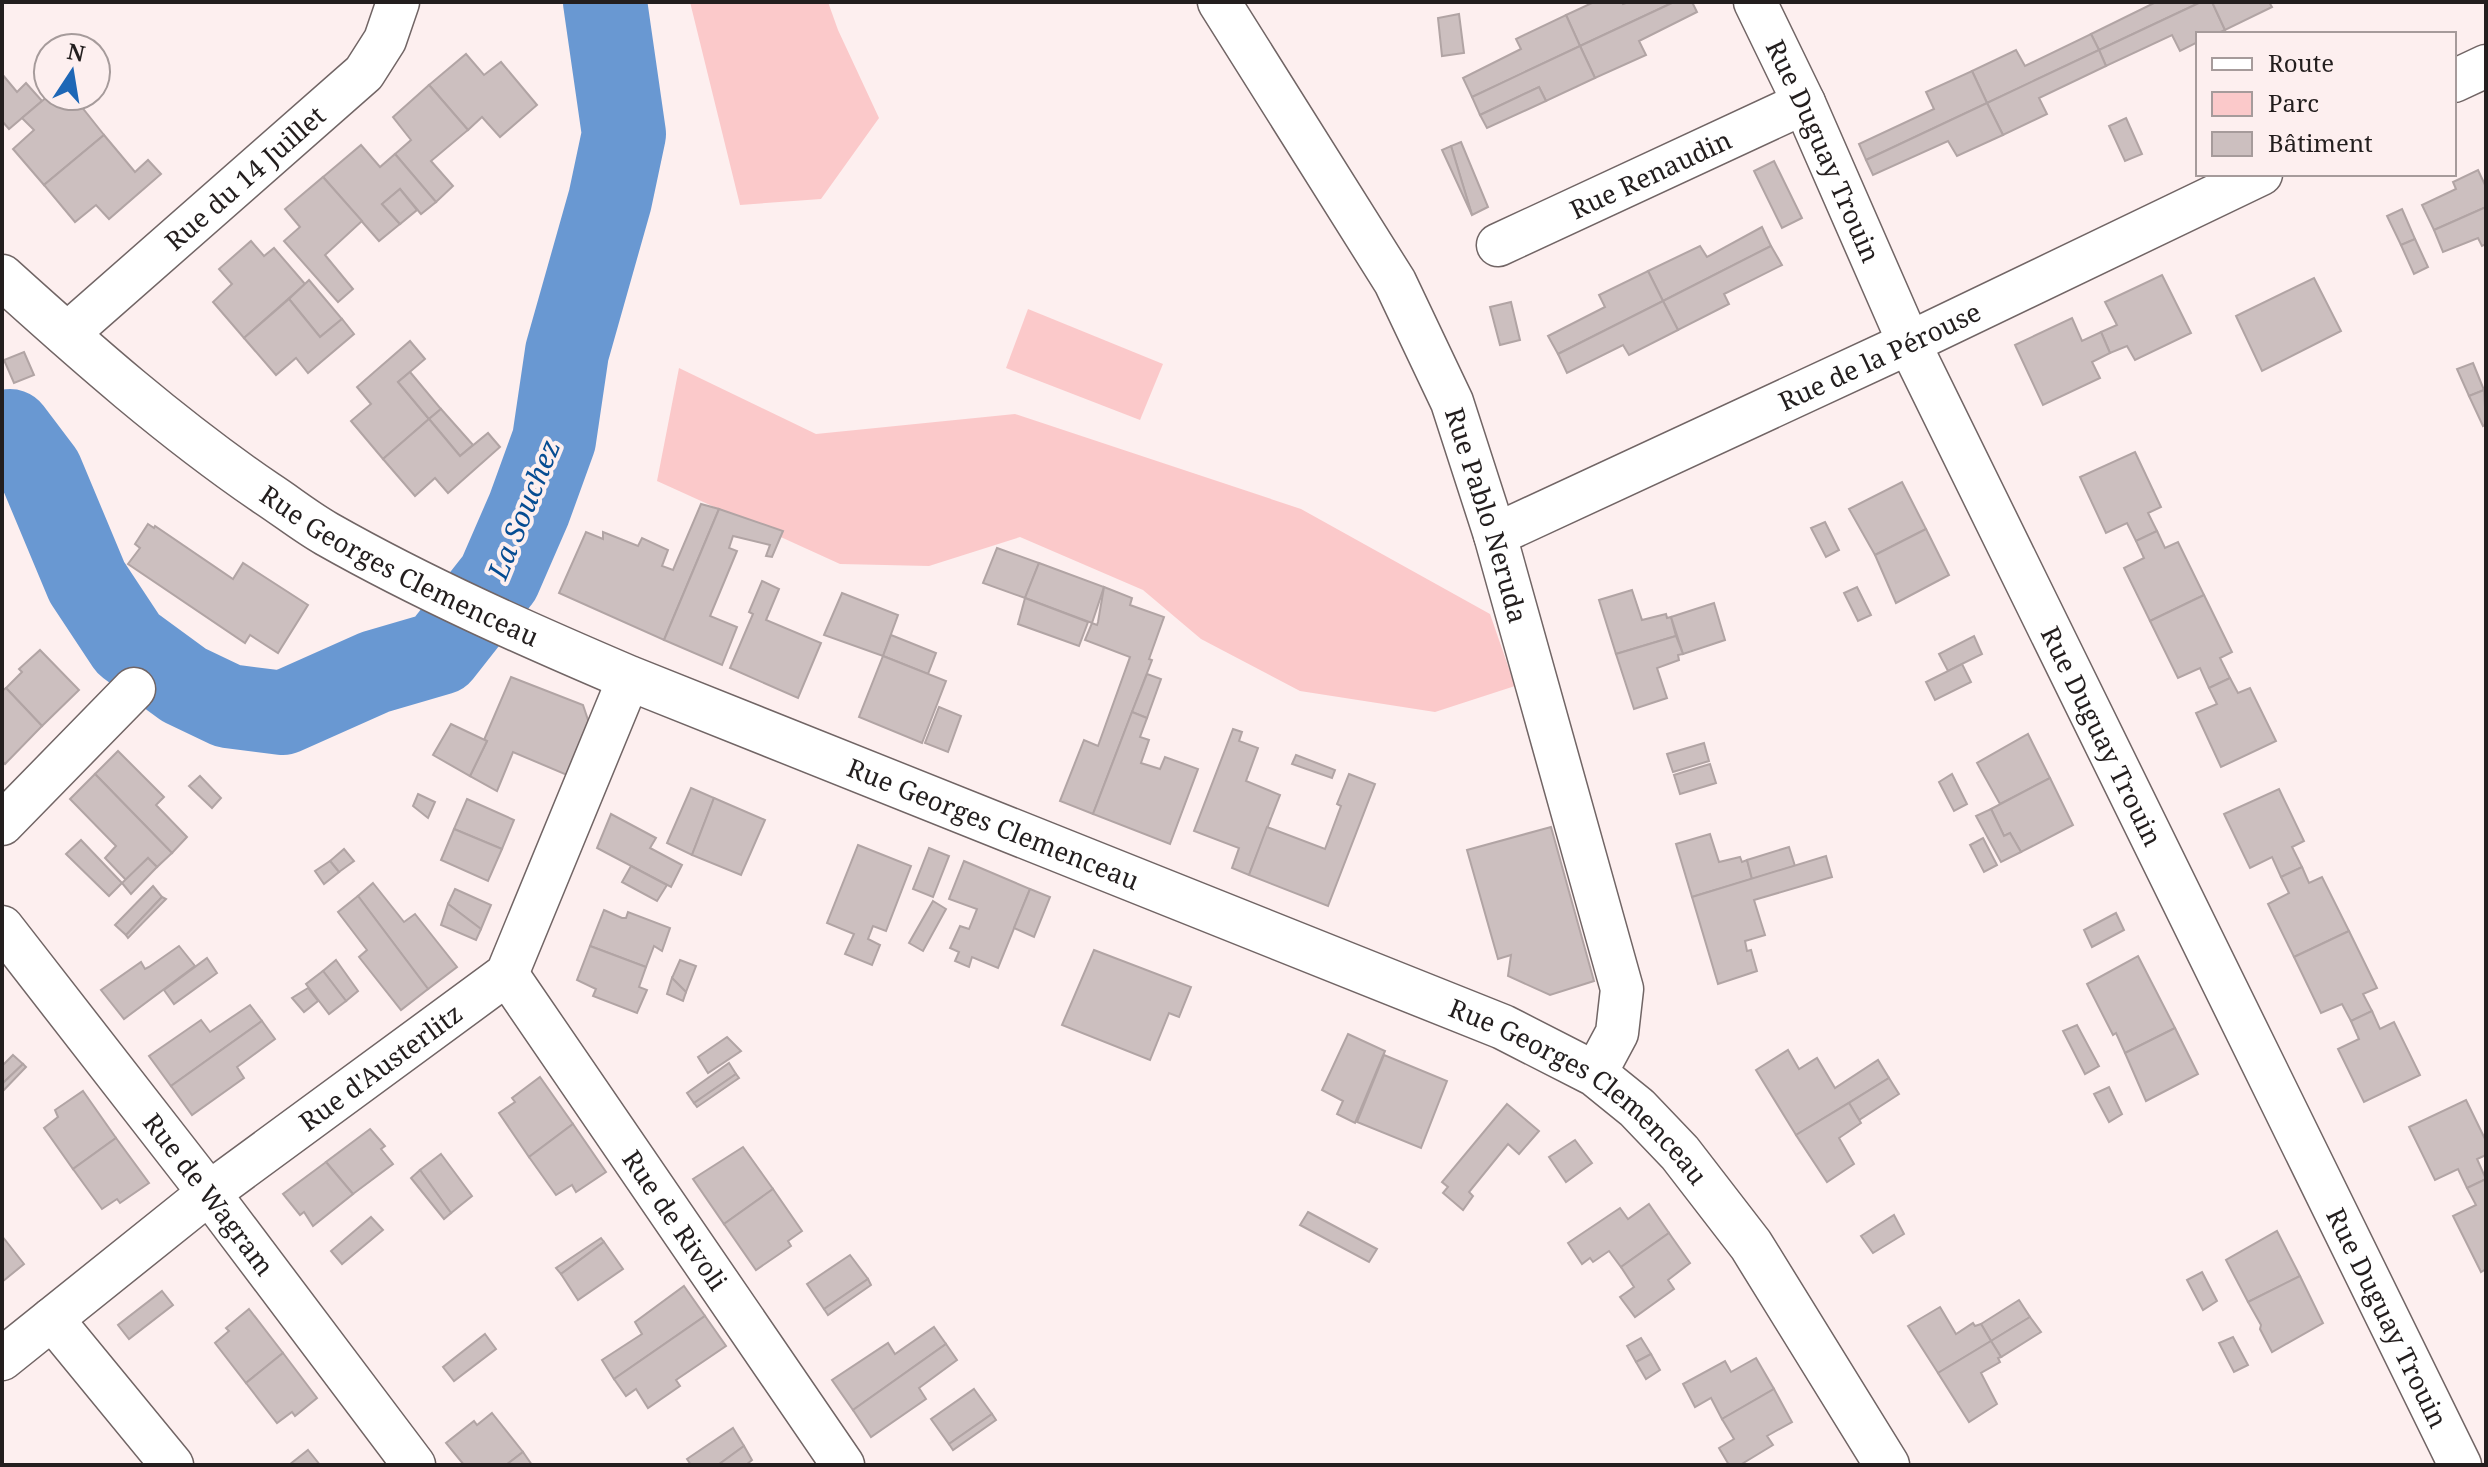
<svg xmlns="http://www.w3.org/2000/svg" width="2488" height="1467" viewBox="0 0 2488 1467" font-family="'Noto Serif',serif">
<style>
.green{fill:#fbc9ca}
.lines{fill:none;stroke-linecap:round;stroke-linejoin:round}
.river{stroke:#6998d2;stroke-width:84}
.building{fill:#ccbfbf;stroke:#b1a4a4;stroke-width:2}
.street-casing{stroke:#716565;stroke-width:45}
.secondary-casing{stroke:#716565;stroke-width:47}
.street{stroke:#fff;stroke-width:42}
.secondary{stroke:#fff;stroke-width:44}
.labels{text-anchor:middle;dominant-baseline:central;stroke-width:8;stroke-linejoin:round;paint-order:stroke}
.street-label{font-size:26px;fill:#231e1e;stroke:#fdefef}
.water-label{font-size:28px;font-style:italic;fill:#054c92;stroke:#fdefef}
</style>
<rect width="100%" height="100%" fill="#fdefef"/>
<g class="green">
<path d="M690 2H828L838 30 879 118 821 199 740 205Z"/>
<path d="M1028 309 1163 364 1140 420 1006 368Z"/>
<path d="M679 368 816 434 1015 414 1301 509 1490 614 1515 686 1435 712 1300 691 1201 639 1143 590 1020 537 929 566 840 564 657 481Z"/>
</g>
<g class="lines">
<path class="river" d="M2 433 10 431 41 472 87 582 128 644 184 685 228 706 283 713 375 672 440 653 499 578 529 509 554 440 567 352 610 200 624 134 605 2"/>
</g>
<g class="building">
<path d="M1594 2H1622L1623 4 1629 2H1674L1580 46 1566 15Z"/>
<path d="M1674 2H1692L1697 12 1639 41 1646 55 1595 78 1580 46Z"/>
<path d="M2156 2H2201L2099 50 2091 34Z"/>
<path d="M2201 2H2212L2225 30 2216 34H2198V42L2180 51 2172 35 2106 66 2099 50Z"/>
<path d="M2212 2H2269L2272 7 2225 30Z"/>
<path d="M1459 14 1464 53 1442 56 1438 18Z"/>
<path d="M1566 15 1580 46 1472 97 1463 78 1521 49 1516 39Z"/>
<path d="M2091 34 2099 50 1987 103 1972 71 2016 50 2025 66Z"/>
<path d="M1580 46 1595 78 1546 101 1539 87 1480 115 1472 97Z"/>
<path d="M2099 50 2106 66 2039 98 2047 114 2003 135 1987 103Z"/>
<path d="M466 54 484 75 501 62 537 105 500 137 482 117 468 130 429 85Z"/>
<path d="M1972 71 1987 103 1866 160 1859 144 1934 109 1926 92Z"/>
<path d="M2 74 17 92 26 83 42 101 9 129 2 121Z"/>
<path d="M429 85 468 130 431 161 453 186 436 202 395 154 411 140 393 117Z"/>
<path d="M1539 87 1546 101 1487 128 1480 115Z"/>
<path d="M48 96H73L104 135 44 185 13 149 34 130 22 118Z"/>
<path d="M1987 103 2003 135 1957 156 1948 141 1873 175 1866 160Z"/>
<path d="M2126 118 2142 154 2125 161 2109 126Z"/>
<path d="M104 135 135 172 148 160 161 174 109 219 96 205 75 222 44 185Z"/>
<path d="M1461 142 1488 207 1472 215 1451 146Z"/>
<path d="M361 145 380 167 395 154 436 202 421 214 400 189 382 204 400 224 379 241 323 177Z"/>
<path d="M1451 146 1472 215 1442 150Z"/>
<path d="M1774 161 1802 218 1782 228 1754 171Z"/>
<path d="M2478 170 2486 187V207L2434 230 2422 205 2456 189 2453 182Z"/>
<path d="M323 177 362 221 325 255 353 289 338 302 284 241 300 227 285 209Z"/>
<path d="M400 189 417 210 400 224 382 204Z"/>
<path d="M2486 207V244L2482 246 2478 238 2443 252 2434 230Z"/>
<path d="M2402 209 2415 239 2401 245 2387 216Z"/>
<path d="M1762 227 1771 246 1663 301 1648 271 1700 246 1707 257Z"/>
<path d="M2415 239 2428 267 2414 274 2401 245Z"/>
<path d="M251 241 264 256 274 248 305 284 244 338 213 302 232 284 219 269Z"/>
<path d="M1771 246 1782 265 1724 294 1729 304 1678 330 1663 301Z"/>
<path d="M1648 271 1663 301 1558 354 1548 336 1605 307 1599 295Z"/>
<path d="M2162 275 2191 333 2135 360 2127 346 2110 353 2101 332 2117 325 2105 302Z"/>
<path d="M2314 278 2341 331 2262 371 2236 316Z"/>
<path d="M309 280 342 319 320 337 289 299Z"/>
<path d="M289 299 320 337 342 319 354 334 308 373 296 358 276 375 244 338Z"/>
<path d="M1663 301 1678 330 1629 355 1623 345 1567 373 1558 354Z"/>
<path d="M1511 302 1520 340 1500 345 1490 307Z"/>
<path d="M2072 318 2082 341 2101 332 2110 353 2092 362 2100 378 2043 405 2015 345Z"/>
<path d="M410 341 425 359 398 382 429 419 383 459 351 421 371 404 357 387Z"/>
<path d="M24 352 34 375 14 383 4 360Z"/>
<path d="M2473 363 2484 390 2469 396 2457 369Z"/>
<path d="M410 372 441 409 429 419 398 382Z"/>
<path d="M2484 390 2486 424 2483 426 2469 396Z"/>
<path d="M441 409 473 445 460 456 429 419Z"/>
<path d="M429 419 460 456 488 433 500 447 448 493 435 478 415 496 383 459Z"/>
<path d="M2135 452 2161 507 2148 513 2157 531 2136 541 2127 523 2106 533 2080 477Z"/>
<path d="M1902 482 1926 529 1875 555 1849 509Z"/>
<path d="M701 504 719 509 664 640 559 593 586 532 603 539V532L638 546 642 538 668 550 662 566 673 570Z"/>
<path d="M719 509 783 531 772 557 766 556 770 545 733 536 729 548 737 551 710 616 737 627 722 665 664 640Z"/>
<path d="M1825 522 1839 550 1826 557 1811 528Z"/>
<path d="M148 524 154 528 155 526 233 579 243 563 308 605 278 653 250 635 245 643 128 564 140 548 135 544Z"/>
<path d="M1926 529 1949 575 1896 603 1875 555Z"/>
<path d="M2157 531 2165 548 2178 542 2204 595 2150 621 2124 568 2144 558 2136 541Z"/>
<path d="M997 548 1039 563 1025 598 983 583Z"/>
<path d="M1039 563 1104 587 1092 623 1025 598Z"/>
<path d="M762 581 779 589 766 620 821 643 798 698 730 668 753 614 749 612Z"/>
<path d="M1104 587 1132 598 1130 605 1164 617 1149 659 1152 660 1093 814 1060 801 1084 740 1098 746 1130 657 1085 640 1092 623 1097 625 1098 622Z"/>
<path d="M1857 587 1871 615 1858 621 1844 593Z"/>
<path d="M1632 590 1642 620 1666 614 1667 618 1671 617 1676 636 1616 654 1599 600Z"/>
<path d="M842 593 898 615 883 656 824 635Z"/>
<path d="M2204 595 2232 652 2220 658 2230 678 2209 688 2200 668 2178 678 2150 621Z"/>
<path d="M1025 598 1088 622 1079 646 1018 624Z"/>
<path d="M1714 603 1725 640 1683 654 1671 617Z"/>
<path d="M891 635 936 653 928 674 883 656Z"/>
<path d="M1676 636 1683 654 1678 655 1679 660 1657 668 1667 698 1634 709 1616 654Z"/>
<path d="M1974 636 1982 654 1948 671 1939 654Z"/>
<path d="M40 650 79 690 42 726 6 688 22 672 19 669Z"/>
<path d="M883 656 946 681 922 743 859 717Z"/>
<path d="M1962 664 1971 682 1935 700 1926 682Z"/>
<path d="M1147 674 1161 679 1147 718 1132 712Z"/>
<path d="M511 677 583 705 589 723 567 775 513 752 497 791 470 776 487 741 484 740Z"/>
<path d="M2230 678 2238 693 2250 688 2276 741 2221 767 2196 713 2217 704 2209 688Z"/>
<path d="M6 688 42 726 5 764 2 761V691Z"/>
<path d="M939 707 961 716 948 752 925 743Z"/>
<path d="M1132 712 1147 718 1140 737 1149 740 1141 763 1160 769 1165 757 1198 769 1170 844 1093 814Z"/>
<path d="M451 724 487 741 470 776 433 755Z"/>
<path d="M1233 729 1242 732 1239 741 1258 748 1246 781 1280 795 1249 875 1232 868 1239 848 1194 831Z"/>
<path d="M2028 734 2050 778 2000 804 1977 763Z"/>
<path d="M1704 743 1709 761 1673 772 1667 754Z"/>
<path d="M118 751 164 797 156 805 187 837 172 853 95 774Z"/>
<path d="M1296 755 1335 770 1332 778 1292 764Z"/>
<path d="M1710 764 1716 783 1680 794 1674 775Z"/>
<path d="M95 774 172 853 157 867 148 858 126 880 105 858 116 846 70 799Z"/>
<path d="M1349 774 1375 784 1328 906 1249 875 1267 827 1325 849 1341 806 1337 804Z"/>
<path d="M1952 774 1967 804 1954 811 1939 782Z"/>
<path d="M200 776 221 798 212 808 189 786Z"/>
<path d="M2050 778 2073 825 2021 852 2010 833 2004 836 1991 809Z"/>
<path d="M691 788 714 798 692 855 667 843Z"/>
<path d="M2279 789 2304 841 2292 847 2302 867 2281 877 2272 857 2250 868 2224 814Z"/>
<path d="M418 794 435 802 428 818 413 806Z"/>
<path d="M714 798 765 820 741 875 692 855Z"/>
<path d="M467 799 514 820 502 849 454 829Z"/>
<path d="M1991 809 2004 836 2010 833 2021 852 2001 862 1976 816Z"/>
<path d="M611 814 656 838 650 848 682 865 671 887 597 848Z"/>
<path d="M1551 827 1594 981 1550 995 1508 976 1511 955 1498 959 1467 850Z"/>
<path d="M454 829 502 849 488 881 441 860Z"/>
<path d="M1710 834 1719 862 1740 857 1742 862 1747 860 1752 879 1692 897 1676 844Z"/>
<path d="M1983 838 1997 865 1984 872 1970 845Z"/>
<path d="M81 840 122 883 109 896 66 854Z"/>
<path d="M858 845 911 866 886 931 873 926 868 939 880 945 872 965 845 954 854 934 827 923Z"/>
<path d="M1789 847 1795 866 1752 879 1747 860Z"/>
<path d="M929 848 949 856 933 897 913 889Z"/>
<path d="M344 849 354 861 339 872 330 861Z"/>
<path d="M1826 856 1832 877 1754 900 1765 935 1745 941 1747 951 1751 950 1757 971 1718 984 1692 897Z"/>
<path d="M148 858 157 867 131 894 122 883Z"/>
<path d="M330 861 339 872 324 884 315 871Z"/>
<path d="M964 861 1030 889 998 968 972 957 969 967 955 961 959 952 950 948 960 926 969 929 977 909 949 899Z"/>
<path d="M631 866 667 885 657 901 622 882Z"/>
<path d="M2302 867 2309 883 2322 877 2349 931 2294 957 2268 904 2289 893 2281 877Z"/>
<path d="M373 883 404 922 415 914 457 967 428 989 358 896Z"/>
<path d="M153 886 162 897 126 935 115 925Z"/>
<path d="M455 889 491 905 481 929 448 904Z"/>
<path d="M1030 889 1050 897 1034 937 1014 928Z"/>
<path d="M358 896 428 989 401 1010 359 957 367 950 338 912Z"/>
<path d="M162 897 166 899 128 938 126 935Z"/>
<path d="M933 901 946 909 923 951 909 943Z"/>
<path d="M448 904 481 929 476 940 441 925Z"/>
<path d="M604 910 622 918H626L628 912 670 928 662 951 654 946 646 967 590 946Z"/>
<path d="M2116 913 2124 930 2092 947 2084 930Z"/>
<path d="M2349 931 2377 988 2363 994 2372 1011 2351 1021 2342 1004 2321 1013 2294 957Z"/>
<path d="M179 946 195 966 124 1019 101 990 141 962 145 969 149 967Z"/>
<path d="M590 946 646 967 639 987 647 990 637 1013 593 996 596 989 577 980Z"/>
<path d="M1094 950 1191 987 1179 1017 1169 1013 1150 1060 1062 1025Z"/>
<path d="M2138 956 2175 1028 2125 1053 2116 1033 2113 1035 2087 984Z"/>
<path d="M207 958 217 973 174 1004 164 990Z"/>
<path d="M336 960 358 991 346 1001 323 971Z"/>
<path d="M680 960 696 966 686 992 672 978Z"/>
<path d="M323 971 346 1001 329 1014 306 984Z"/>
<path d="M672 978 686 992 683 1001 667 994Z"/>
<path d="M308 988 318 1001 304 1012 292 998Z"/>
<path d="M250 1005 262 1021 171 1086 149 1056 201 1020 210 1032Z"/>
<path d="M2372 1011 2380 1029 2394 1022 2420 1075 2364 1102 2338 1049 2359 1039 2351 1021Z"/>
<path d="M262 1021 275 1039 237 1067 244 1078 192 1115 171 1086Z"/>
<path d="M2077 1025 2099 1066 2085 1074 2063 1031Z"/>
<path d="M2175 1028 2198 1074 2146 1101 2125 1053Z"/>
<path d="M1348 1034 1385 1051 1355 1123 1337 1114 1343 1101 1322 1090Z"/>
<path d="M727 1037 741 1051 708 1073 698 1057Z"/>
<path d="M1788 1050 1799 1069 1817 1058 1835 1088 1878 1060 1889 1078 1796 1135 1756 1070Z"/>
<path d="M13 1055 23 1064 2 1084V1066Z"/>
<path d="M1384 1055 1447 1081 1421 1148 1357 1122Z"/>
<path d="M729 1063 736 1074 694 1103 687 1093Z"/>
<path d="M23 1064 26 1067 2 1092V1084Z"/>
<path d="M736 1074 739 1078 697 1107 694 1103Z"/>
<path d="M540 1077 573 1124 529 1157 499 1113 515 1102 512 1098Z"/>
<path d="M1889 1078 1899 1094 1859 1120 1849 1103Z"/>
<path d="M2109 1087 2122 1114 2109 1122 2094 1094Z"/>
<path d="M83 1091 116 1138 73 1169 44 1128 58 1117 55 1110Z"/>
<path d="M2466 1100 2486 1141V1155L2477 1159 2486 1179 2467 1188 2458 1169 2435 1180 2409 1127Z"/>
<path d="M1849 1103 1861 1123 1839 1138 1854 1164 1827 1182 1796 1135Z"/>
<path d="M1507 1104 1539 1131 1519 1154 1508 1144 1469 1192 1473 1196 1463 1210 1443 1193 1448 1187 1442 1182Z"/>
<path d="M573 1124 606 1172 576 1192 572 1185 556 1195 529 1157Z"/>
<path d="M370 1129 385 1146 381 1149 393 1164 353 1194 326 1162Z"/>
<path d="M116 1138 149 1183 120 1203 117 1199 102 1209 73 1169Z"/>
<path d="M1575 1140 1592 1163 1566 1182 1549 1157Z"/>
<path d="M743 1147 773 1189 724 1224 693 1179Z"/>
<path d="M441 1154 472 1196 451 1213 420 1170Z"/>
<path d="M326 1162 353 1194 313 1226 304 1212 300 1215 283 1194Z"/>
<path d="M420 1170 451 1213 444 1219 411 1178Z"/>
<path d="M2486 1179V1269L2481 1272 2453 1216 2476 1205 2467 1188Z"/>
<path d="M773 1189 802 1231 788 1241 791 1246 756 1270 724 1224Z"/>
<path d="M1649 1204 1669 1233 1621 1267 1609 1251 1593 1262 1590 1258 1582 1264 1568 1243 1620 1208 1628 1219Z"/>
<path d="M1308 1212 1377 1249 1369 1262 1300 1225Z"/>
<path d="M1894 1215 1904 1234 1873 1253 1861 1236Z"/>
<path d="M371 1217 383 1230 342 1264 331 1251Z"/>
<path d="M2277 1231 2300 1276 2248 1302 2226 1260Z"/>
<path d="M1669 1233 1690 1263 1668 1280 1674 1289 1635 1317 1620 1297 1634 1287 1621 1267Z"/>
<path d="M2 1236 24 1264 2 1282Z"/>
<path d="M601 1238 604 1242 561 1274 556 1268Z"/>
<path d="M604 1242 623 1269 578 1300 561 1274Z"/>
<path d="M850 1255 868 1279 824 1309 807 1284Z"/>
<path d="M2202 1272 2217 1301 2203 1310 2187 1280Z"/>
<path d="M2300 1276 2323 1323 2272 1352 2260 1329 2261 1325 2248 1302Z"/>
<path d="M868 1279 871 1285 828 1315 824 1309Z"/>
<path d="M684 1286 705 1316 614 1379 602 1360 642 1334 635 1322Z"/>
<path d="M162 1291 173 1305 129 1339 118 1325Z"/>
<path d="M2019 1300 2030 1317 1991 1341 1981 1324Z"/>
<path d="M1940 1307 1956 1334 1973 1323 1975 1326 1981 1324 1991 1341 1938 1373 1908 1326Z"/>
<path d="M249 1309 283 1353 246 1383 215 1343 229 1331 226 1328Z"/>
<path d="M705 1316 726 1346 676 1380 680 1386 648 1408 636 1389 626 1396 614 1379Z"/>
<path d="M2030 1317 2041 1332 2001 1357 1991 1341Z"/>
<path d="M934 1327 946 1344 853 1410 832 1380 888 1343 895 1354Z"/>
<path d="M485 1334 496 1349 454 1381 443 1367Z"/>
<path d="M2233 1337 2248 1365 2234 1372 2219 1343Z"/>
<path d="M1641 1338 1651 1354 1636 1362 1627 1346Z"/>
<path d="M1991 1341 2001 1357 1998 1358 2000 1362 1981 1373 1997 1404 1969 1422 1938 1373Z"/>
<path d="M946 1344 957 1360 919 1388 926 1399 871 1437 853 1410Z"/>
<path d="M283 1353 317 1398 295 1416 292 1412 277 1423 246 1383Z"/>
<path d="M1651 1354 1660 1370 1646 1379 1636 1362Z"/>
<path d="M1756 1358 1774 1389 1722 1419 1711 1398 1695 1407 1683 1384 1725 1361 1731 1372Z"/>
<path d="M974 1389 992 1414 949 1444 931 1419Z"/>
<path d="M1774 1389 1792 1422 1767 1436 1773 1445 1740 1465H1729L1719 1448 1734 1439 1722 1419Z"/>
<path d="M492 1413 523 1452 506 1465H464L446 1443 474 1421 477 1425Z"/>
<path d="M992 1414 996 1420 953 1450 949 1444Z"/>
<path d="M733 1428 744 1446 718 1465H691L687 1459Z"/>
<path d="M744 1446 752 1460 746 1465H718Z"/>
<path d="M308 1450 320 1465H289Z"/>
<path d="M523 1452 532 1465H506Z"/>
</g>
<g class="lines">
<g class="street-casing">
<g id="street">
<path id="s1" d="M1219 2 1395 282 1452 402 1495 535 1622 989 1617 1033 1595 1074"/>
<path id="s2" d="M1755 2 1804 103 1909 343 2460 1465"/>
<path d="M2454 81 2486 66"/>
<path id="s3" d="M1498 245 1804 103"/>
<path id="s4" d="M66 335 364 73 385 40 398 2"/>
<path id="s5" d="M1495 535 1909 343 2261 174"/>
<path d="M2 824 134 689"/>
<path id="s6" d="M2 927 209 1193 414 1465"/>
<path id="s7" d="M507 974 843 1465"/>
<path d="M52 1319 172 1465"/>
<path id="s8" d="M2 1359 209 1193 507 974 629 678"/>
</g>
</g>
<g class="secondary-casing">
<g id="secondary">
<path id="s9" d="M2 277C86 353 172 429 266 493 286 506 306 522 327 534 424 589 526 634 629 678L1503 1027 1595 1074 1637 1108 1680 1153 1751 1245 1887 1465"/>
</g>
</g>
<use href="#street" class="street"/>
<use href="#secondary" class="secondary"/>
</g>
<g class="labels">
<g class="street-label">
<text stroke="none"><textPath href="#s2" startOffset="164">Rue Duguay Trouin</textPath></text>
<text stroke="none"><textPath href="#s3" startOffset="168">Rue Renaudin</textPath></text>
<text stroke="none"><textPath href="#s4" startOffset="238">Rue du 14 Juillet</textPath></text>
<text stroke="none"><textPath href="#s5" startOffset="424">Rue de la Pérouse</textPath></text>
<text stroke="none"><textPath href="#s1" startOffset="582">Rue Pablo Neruda</textPath></text>
<text stroke="none"><textPath href="#s9" startOffset="494">Rue Georges Clemenceau</textPath></text>
<text stroke="none"><textPath href="#s2" startOffset="812">Rue Duguay Trouin</textPath></text>
<text stroke="none"><textPath href="#s9" startOffset="1142">Rue Georges Clemenceau</textPath></text>
<text stroke="none"><textPath href="#s8" startOffset="478">Rue d'Austerlitz</textPath></text>
<text stroke="none"><textPath href="#s9" startOffset="1790">Rue Georges Clemenceau</textPath></text>
<text stroke="none"><textPath href="#s6" startOffset="338">Rue de Wagram</textPath></text>
<text stroke="none"><textPath href="#s7" startOffset="298">Rue de Rivoli</textPath></text>
<text stroke="none"><textPath href="#s2" startOffset="1460">Rue Duguay Trouin</textPath></text>
</g>
<g class="water-label">
<text transform="translate(523 509) rotate(-68)">La Souchez</text>
</g>
</g>
<rect width="2488" height="1467" fill="none" stroke="#231e1e" stroke-width="8"/>
<rect x="2196" y="32" width="260" height="144" fill="#fdefef" stroke="#a69b9b" stroke-width="2"/>
<rect x="2212" y="58" width="40" height="12" fill="#ffffff" stroke="#a69b9b" stroke-width="2"/>
<text x="2268" y="72" font-size="24" fill="#231e1e">Route</text>
<rect x="2212" y="92" width="40" height="24" fill="#fbc9ca" stroke="#a69b9b" stroke-width="2"/>
<text x="2268" y="112" font-size="24" fill="#231e1e">Parc</text>
<rect x="2212" y="132" width="40" height="24" fill="#ccbfbf" stroke="#a69b9b" stroke-width="2"/>
<text x="2268" y="152" font-size="24" fill="#231e1e">Bâtiment</text>
<g transform="translate(72 72) rotate(12)"><circle r="38" fill="#fdefef" stroke="#a69b9b" stroke-width="2"/>
<path d="M0-6L14 30L0 20L-14 30Z" fill="#1e67b6"/>
<text y="-12" font-size="22" font-weight="bold" text-anchor="middle" fill="#231e1e">N</text>
</g>
</svg>
